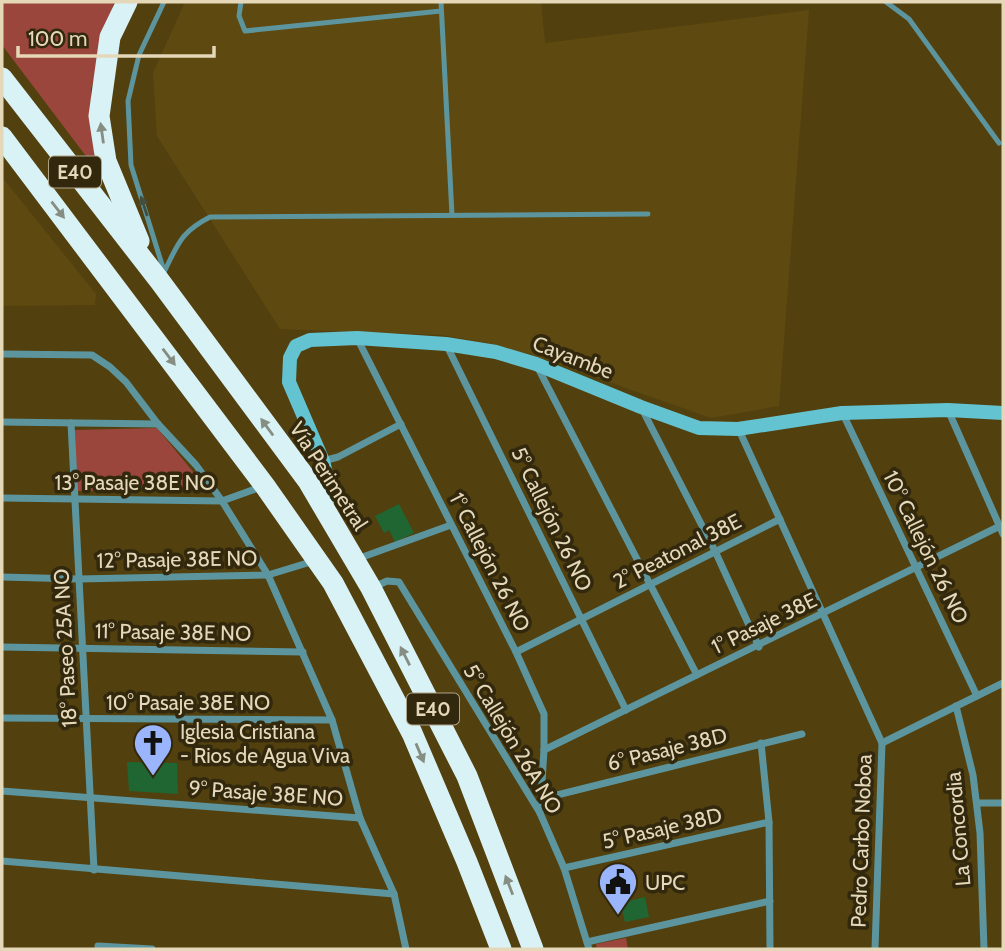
<svg xmlns="http://www.w3.org/2000/svg" width="1005" height="951" viewBox="0 0 1005 951" font-family="Cabin,sans-serif">
<style>
.built{fill:#5e4a10}
.green{fill:#9b463c}
.building{fill:#1f6632}
.lines{fill:none;stroke-linecap:round;stroke-linejoin:round}
.lane{stroke:#5d959e;stroke-width:5}
.street{stroke:#5d959e;stroke-width:7}
.secondary{stroke:#64c3d1;stroke-width:14}
.highway{stroke:#d9f2f6;stroke-width:21}
.oneway{fill:#868d82}
.oneway2{fill:#414e40}
.labels{text-anchor:middle;dominant-baseline:central;stroke-width:7;stroke-linejoin:round;paint-order:stroke}
.shield{fill:#32280e;stroke:#afa386;stroke-width:2}
.shield-label{font-size:19px;font-weight:bold;fill:#e5d8b9}
.street-label{font-size:21px;fill:#e5d8b9;stroke:#32280e}
.poi-label{font-size:21px;fill:#e5d8b9;stroke:#32280e;text-anchor:start}
</style>
<rect width="100%" height="100%" fill="#52400e"/>
<g class="built">
<path d="M185 2H541L545 43 809 10 779 406 711 418 532 355 488 343 442 335 280 329 157 136 153 73Z"/>
<path d="M2 177 96 294 95 305 2 306Z"/>
</g>
<g class="green">
<path d="M2 2H114L91 90 95 168 2 45Z"/>
<path d="M157 428 204 485 205 489 77 491 74 430Z"/>
<path d="M626 938 628 949H597L596 944Z"/>
</g>
<g class="building">
<path d="M399 504 414 533 395 542 389 530 384 533 375 516Z"/>
<path d="M127 762 177 763 178 794 129 791Z"/>
<path d="M645 897 649 917 625 922 620 903Z"/>
</g>
<g class="lines">
<g class="lane">
<path d="M164 2 139 55 128 101 131 165 164 271"/>
<path d="M241 2 239 16 245 31 441 11"/>
<path d="M441 2 452 215"/>
<path d="M886 2 909 19 999 143"/>
<path d="M163 274C178 245 179 233 210 217L648 214"/>
</g>
<g class="street">
<path d="M357 338 516 652 544 714V750L540 813"/>
<path d="M446 344 626 710"/>
<path d="M2 354 92 355 110 367 126 382 158 424 196 465 222 501 268 575 332 720 360 818 394 894 406 949"/>
<path d="M538 368 697 675"/>
<path d="M641 407 715 551 759 647"/>
<path d="M948 410 1003 534"/>
<path d="M843 414 977 696"/>
<path d="M2 422 158 424"/>
<path d="M71 423 94 870"/>
<path d="M739 430 882 743 875 949"/>
<path d="M323 461 338 457 401 424"/>
<path d="M2 498 222 501 261 487"/>
<path d="M357 559 451 525"/>
<path d="M2 577 79 579 268 575 314 561"/>
<path d="M372 588 387 581 399 582 540 813 564 868 589 949"/>
<path d="M2 647 303 652"/>
<path d="M516 652 780 519"/>
<path d="M956 706 973 775 980 833 984 949"/>
<path d="M2 718 332 720"/>
<path d="M761 743 769 822 770 949"/>
<path d="M882 743 1003 683"/>
<path d="M544 750 1000 526"/>
<path d="M2 791 360 818"/>
<path d="M541 799 802 734"/>
<path d="M977 803H1003"/>
<path d="M2 861 394 894"/>
<path d="M564 868 769 822"/>
<path d="M587 942 770 901"/>
<path d="M98 946 152 949"/>
</g>
<path class="secondary" d="M325 510 330 490 323 461 289 382 290 358 296 346 310 340 357 338 446 344 496 352 536 364 641 407 699 428 738 429 842 413 948 410 1003 413"/>
<g class="highway">
<path d="M127 2 110 37 99 116 106 161 139 241"/>
<path d="M2 78 159 280 308 481 371 588 467 776 533 949"/>
<path d="M2 137 265 486 333 583 412 733 467 862 501 949"/>
</g>
</g>
<defs><path id="oneway-solid" d="M-6-.8H1V-3.2L6.5 0L1 3.2V.8H-6Z" transform="scale(1.75)"/></defs>
<g class="oneway">
<use href="#oneway-solid" transform="translate(102 133) rotate(-98)"/>
<use href="#oneway-solid" transform="translate(58 210) rotate(52)"/>
<use href="#oneway-solid" transform="translate(169 357) rotate(53)"/>
<use href="#oneway-solid" transform="translate(267 427) rotate(-126)"/>
<use href="#oneway-solid" transform="translate(405 656) rotate(-117)"/>
<use href="#oneway-solid" transform="translate(420 753) rotate(67)"/>
<use href="#oneway-solid" transform="translate(509 885) rotate(-111)"/>
</g>
<use class="oneway2" href="#oneway-solid" transform="translate(144 206) rotate(-108)"/>
<defs>
<g id="church-pin" transform="scale(2.0125)"><path d="M0 17L-7.5 6A9.5 9.5 0 1 1 7.5 6Z" fill="#9bb5fd" stroke="#32280e"/><path d="M-1.2-6h2.4v3.5h3.3v2.4h-3.3V6h-2.4V-.1h-3.3v-2.4h3.3Z" fill="#111"/></g>
<g id="civic-pin" transform="scale(2.0125)"><path d="M0 17L-7.5 6A9.5 9.5 0 1 1 7.5 6Z" fill="#9bb5fd" stroke="#32280e"/><path d="M-.6-6.5H3V-4.5H.6V-3L4-1V1h2V6H-6V1h2V-1L-.6-3ZM-1.2 2.5V6h2.4V2.5Z" fill="#111"/></g>
</defs>
<g fill-rule="evenodd">
<use href="#church-pin" x="153" y="743"/>
<use href="#civic-pin" x="618" y="882"/>
</g>
<g class="labels">
<g class="shield">
<rect x="49" y="156.5" width="52" height="31" rx="5"/>
<rect x="407" y="693.5" width="52" height="31" rx="5"/>
</g>
<g class="shield-label">
<text x="75" y="172">E40</text>
<text x="433" y="709">E40</text>
</g>
<g class="street-label">
<text transform="translate(573 357) rotate(21)">Cayambe</text>
<text transform="translate(329 476) rotate(57)">Vía Perimetral</text>
<text x="135" y="482">13° Pasaje 38E NO</text>
<text transform="translate(552 519) rotate(64)">5° Callejón 26 NO</text>
<text transform="translate(926 547) rotate(64)">10° Callejón 26 NO</text>
<text transform="translate(677 551) rotate(-27)">2° Peatonal 38E</text>
<text transform="translate(177 559) rotate(-1)">12° Pasaje 38E NO</text>
<text transform="translate(490 562) rotate(63)">1° Callejón 26 NO</text>
<text transform="translate(764 623) rotate(-26)">1° Pasaje 38E</text>
<text transform="translate(173 632) rotate(1)">11° Pasaje 38E NO</text>
<text transform="translate(65 648) rotate(-93)">18° Paseo 25A NO</text>
<text x="188" y="702">10° Pasaje 38E NO</text>
<text transform="translate(513 739) rotate(59)">5° Callejón 26A NO</text>
<text transform="translate(667 749) rotate(-14)">6° Pasaje 38D</text>
<text transform="translate(266 793) rotate(4)">9° Pasaje 38E NO</text>
<text transform="translate(662 828) rotate(-13)">5° Pasaje 38D</text>
<text transform="translate(958 829) rotate(-95)">La Concordia</text>
<text transform="translate(861 841) rotate(-88)">Pedro Carbo Noboa</text>
</g>
<g class="poi-label">
<text x="180" y="731">Iglesia Cristiana<tspan x="180" dy="24">- Rios de Agua Viva</tspan></text>
<text x="645" y="882">UPC</text>
</g>
</g>
<rect width="1005" height="951" fill="none" stroke="#e5d8b9" stroke-width="7"/>
<path d="M18 46v10h196v-10" fill="none" stroke="#e5d8b9" stroke-width="3.5"/>
<text x="28" y="46" font-size="21" fill="#e5d8b9" stroke="#32280e" stroke-width="5" paint-order="stroke">100 m</text>
</svg>
